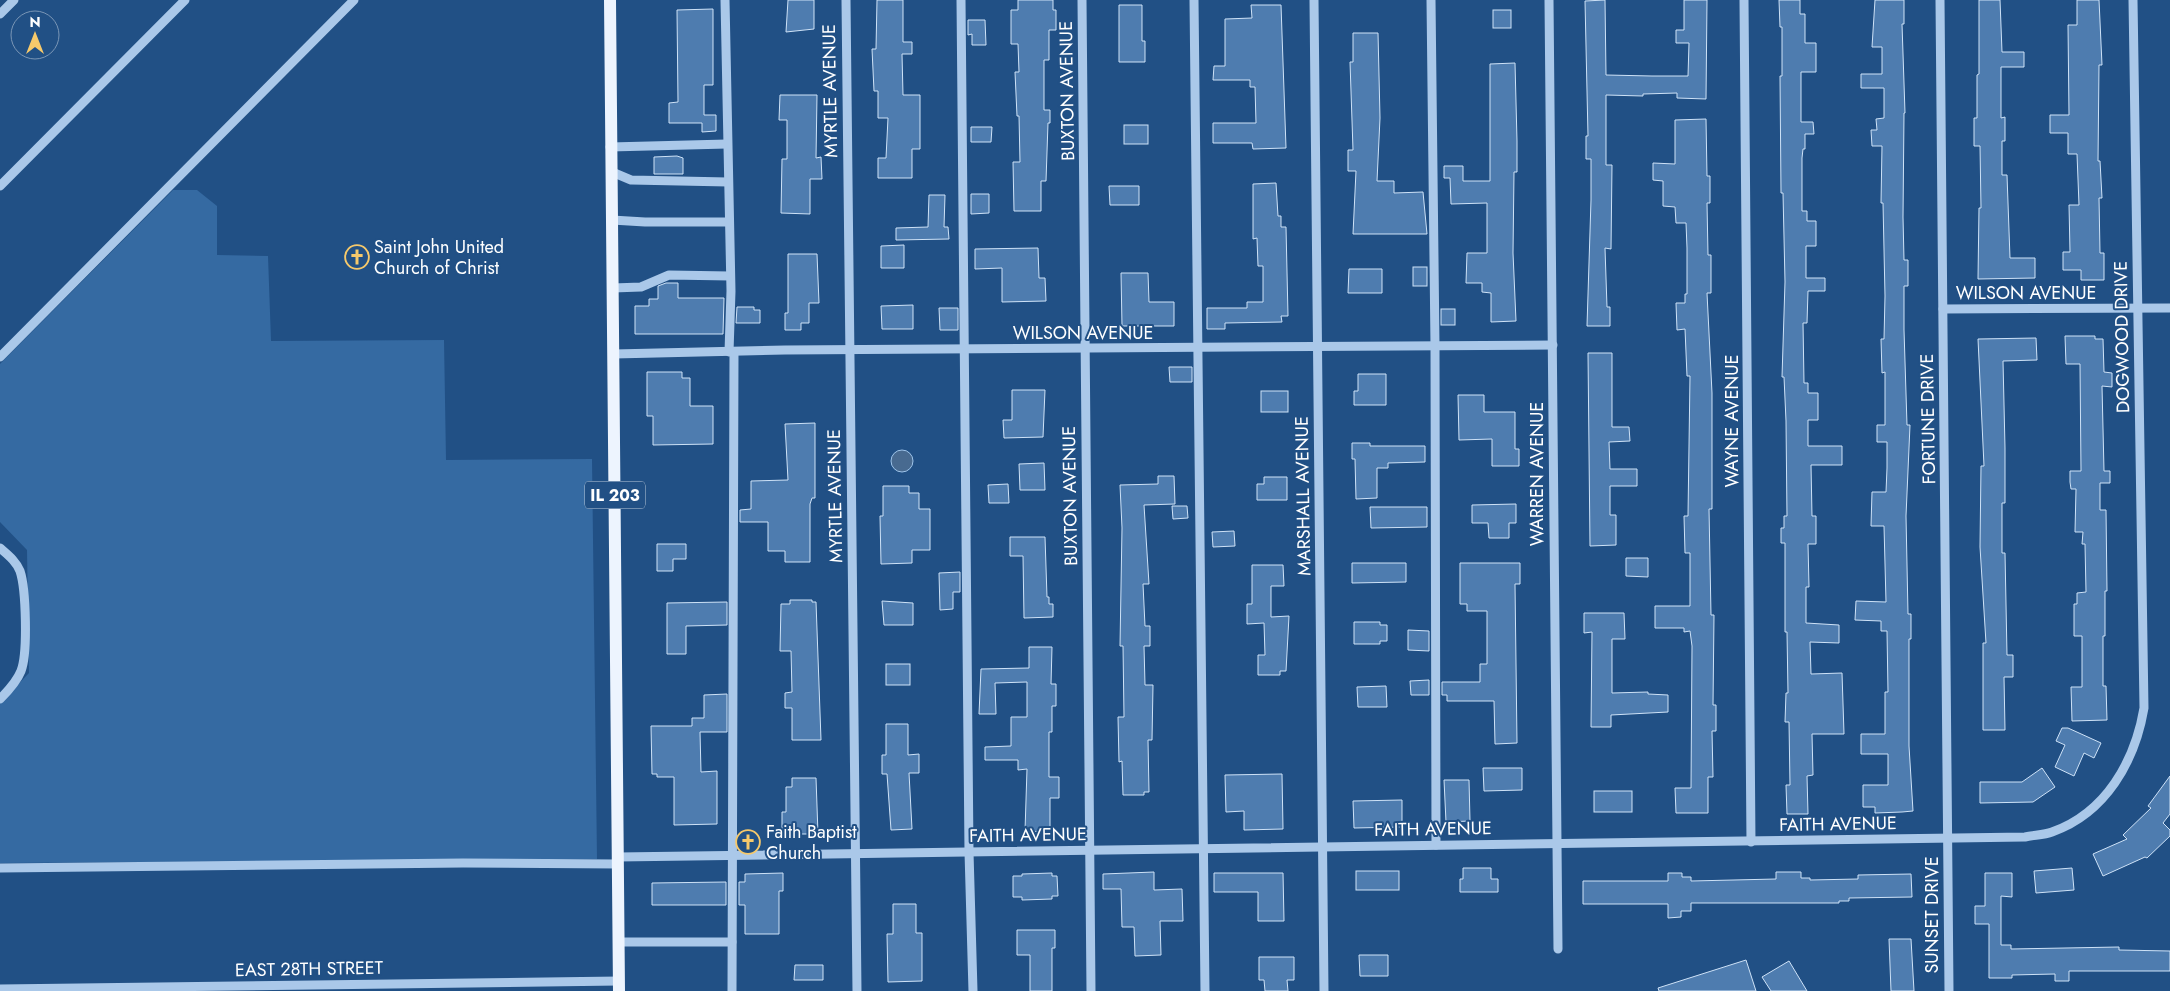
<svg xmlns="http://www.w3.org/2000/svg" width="2170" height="991" viewBox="0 0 2170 991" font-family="Jost,sans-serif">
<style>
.green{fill:#356aa2}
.water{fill:#486a90;stroke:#9ec4ea}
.building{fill:#4e7caf;stroke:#cee2f7}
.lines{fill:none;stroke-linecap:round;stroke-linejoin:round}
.minor{stroke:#aac8e9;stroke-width:9}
.major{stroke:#edf4fe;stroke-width:12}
.labels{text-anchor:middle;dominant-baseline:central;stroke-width:4;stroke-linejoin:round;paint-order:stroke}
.shield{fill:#215085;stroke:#bccada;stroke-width:1}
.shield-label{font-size:16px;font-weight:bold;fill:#fff}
.street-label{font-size:18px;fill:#fff;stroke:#215085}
.poi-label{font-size:18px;fill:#fff;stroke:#215085;text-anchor:start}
</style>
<rect width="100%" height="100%" fill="#215085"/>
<path class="green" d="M173 190H197L217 206V255L268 256 271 341 444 340 446 460 592 459 597 859 0 863V703L29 673 27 550 0 522V364Z"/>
<circle class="water" cx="902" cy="461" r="11"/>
<g class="building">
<path d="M788 0H814V29L786 32Z"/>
<path d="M877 0H903V42H912V54H902L903 95H920V149H912V178H878V158H886L888 118H878V91H874L872 49H876Z"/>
<path d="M1018 0H1053V10H1056V30H1049V60H1044V110H1050V123H1048L1046 181H1041V211H1014L1013 162H1020L1019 116H1017L1015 72H1019L1018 44H1011V10H1018Z"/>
<path d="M1605 0 1606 75 1652 76H1688L1689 43H1676V30H1684V0H1707L1706 99 1677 98V93L1643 94V96L1606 95V165H1612L1611 249 1605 248 1607 307H1610V326H1587L1591 200V159H1586V136H1588L1585 1Z"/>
<path d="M1779 0H1800V14H1805V43H1816V72H1801V122H1813L1814 134H1805V149H1803L1802 158V211H1807V221H1816V246H1806V278H1825V291H1808L1807 323H1803L1804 383H1808V393H1818V420H1808V446H1842V465H1811L1812 516H1816V544H1808L1809 587H1806V623L1839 625V643L1810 642 1811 674 1842 673 1844 734H1812L1813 775 1807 776 1808 814H1787L1786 785H1790L1789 722H1785L1786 693H1788L1787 632H1785V543H1781V528H1784V516H1787L1786 421 1784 377H1782L1785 282 1783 193H1781L1780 76H1782V27H1780Z"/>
<path d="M1875 0H1904V24H1902L1905 113H1904L1903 217 1904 260H1908V286H1904V330L1907 425H1910L1906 516 1908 614H1911V639H1909V746L1913 811 1902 812 1875 813V807H1863V785H1888V754H1861V734H1885V692H1888L1887 631H1881V621L1855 620 1856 601 1886 602 1884 526H1871L1872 492H1886L1887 468V442H1877V425H1885V372L1882 373 1881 339H1884L1885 296 1883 203H1881L1882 146H1872L1871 130H1877L1876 119 1884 118V88H1861V74H1882V47H1872Z"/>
<path d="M1979 0H2000L2002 52H2024V67H2001V118L2005 117V141H2002V175H2007L2010 258H2035V278L1978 279 1979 208H1981L1980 146H1974V118H1977V75L1979 74Z"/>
<path d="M2077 0H2099L2102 65H2099L2098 161H2100L2102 198H2099L2100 253H2104V280H2081V270H2063V252H2070L2069 205H2079L2077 154H2068V133H2050V115H2069L2068 25H2077Z"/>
<path d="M1119 5H1142V41H1145V62H1119Z"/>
<path d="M1251 5H1281L1286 148 1253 149 1252 143H1213V123H1256L1255 87H1250V80H1213L1214 66H1225V19L1252 18Z"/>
<path d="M713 9V85H704V115H716V131L702 132V123H669V103L678 102 677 10Z"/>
<rect x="1493" y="10" width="18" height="18"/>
<path d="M968 20H985L986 45H972V34L968 35Z"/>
<path d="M1353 33H1378L1380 118 1377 181H1394V193L1423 192 1427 234H1353L1356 171H1348V150H1353L1350 62H1353Z"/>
<path d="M1515 63 1517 141V172H1514L1513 253 1516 321 1491 322V293L1482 292V283H1466L1467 253H1487V203L1451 204 1450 178H1444V166H1463V181H1490V64Z"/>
<path d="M780 95H817L816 158 821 157 822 179H810V214L781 213 782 159H787V120H779Z"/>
<path d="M1706 119 1707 176H1710V203H1707L1708 255H1711V293H1707L1712 393V509H1709L1711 615H1714L1713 705H1716V731H1712L1713 777H1708V813H1676L1675 788H1691L1692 646 1690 631 1684 632V628H1655V606H1690V553H1685L1684 516H1688L1690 376H1687L1685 329 1677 330 1676 303H1685V294H1687V248L1686 223H1676L1675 207 1663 206V181L1653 180V163L1675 164V120Z"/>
<rect x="1124" y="125" width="24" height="19"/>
<path d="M971 127H992L991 142H971Z"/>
<path d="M677 156 683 158V174H654V157Z"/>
<path d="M1276 183 1278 216H1281V227H1286L1288 316H1281L1282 322 1225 323V329H1207V308H1247V302H1263V266H1258L1257 238 1253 239V184Z"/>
<path d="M1109 186H1139V205H1110Z"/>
<path d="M971 194H989V213L971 214Z"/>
<path d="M929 195H945L944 227H948L949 239 896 240V228L928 227Z"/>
<path d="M904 245V268H881V246Z"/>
<path d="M1038 248 1039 278H1045L1046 301 1002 302V268L975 269V249Z"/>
<path d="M788 254H817L819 303H809V323H801V330H785V313H788Z"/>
<rect x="1413" y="267" width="14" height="19"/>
<path d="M1349 269H1382V293H1348Z"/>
<path d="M1121 273H1148L1149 302H1174V326H1122Z"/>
<path d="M666 283H678V298H724L723 334H635V306H649V299H658V286Z"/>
<path d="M913 305V329H882L881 306Z"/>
<path d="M737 307H754V310H760V323H736Z"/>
<path d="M939 308H958V330H940Z"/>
<rect x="1441" y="309" width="14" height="16"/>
<path d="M2065 336H2095V339H2103L2104 372 2112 373V387L2102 386 2104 471H2110V483H2100V510H2106L2107 591H2105V636H2103V686H2106L2107 720 2072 721 2071 687H2082V636H2074V604H2077V593L2086 592 2085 544H2082L2083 532H2075L2076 489H2071L2070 482V471H2081L2080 364H2066Z"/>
<path d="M2036 338 2037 360 2003 361 2005 448V503H2002V553H2005L2007 655H2013V677H2004L2005 730H1983V643H1986L1980 547 1981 466H1984L1978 339Z"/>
<path d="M1588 353H1612V427H1629L1630 441 1609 442 1610 469H1637V486H1610V515H1616V545L1590 546Z"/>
<path d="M1169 367H1192V382H1170Z"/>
<path d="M647 372H682V378H690V406H713V444L653 445V416H647Z"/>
<path d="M1358 374H1386V405H1354V391H1358Z"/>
<path d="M1012 390H1045L1043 437 1004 438 1003 420H1012Z"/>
<rect x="1261" y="391" width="27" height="21"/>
<path d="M1458 395H1484V412H1515V449H1519V466H1492V439L1459 440Z"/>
<path d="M815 423V498H812L810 504V562H785V551H768V522H740V510L751 509V481L788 480 785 424Z"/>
<path d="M1352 443H1370V446H1425V462L1388 463V468H1377V498L1356 499 1355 459H1352Z"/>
<path d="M1044 463 1045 490H1020L1019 464Z"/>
<path d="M1158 476H1174L1175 504 1144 505 1149 584H1143L1145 626H1150V646H1144L1145 685H1153L1152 740H1148L1149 792H1144V795H1123L1122 761 1119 762 1118 717H1124L1123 646H1120L1122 528 1120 485 1158 484Z"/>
<path d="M1264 477H1287V500H1257V484H1264Z"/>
<path d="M1008 484 1009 503H989L988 485Z"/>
<path d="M883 486H909V493H919V509H930V550H912V563L881 564 880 516H883Z"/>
<path d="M1516 504V523H1509V538H1489L1488 523H1472V505Z"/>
<path d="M1172 506H1187L1188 518 1173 519Z"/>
<path d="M1370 507H1427V527L1371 528Z"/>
<path d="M1234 531 1235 546 1213 547 1212 532Z"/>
<path d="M1010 537H1045L1047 597H1049V604H1053V617L1024 618 1023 556H1010Z"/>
<path d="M657 544H686V559H673V571H657Z"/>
<path d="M1626 558H1648V577L1626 576Z"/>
<path d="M1352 563H1406V582L1352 583Z"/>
<path d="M1460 563H1520V584H1515L1517 743 1495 744 1494 701H1447V695H1442V682H1480V664H1487V611H1467V604H1460Z"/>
<path d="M1252 565H1283L1284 586H1271V617L1289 616 1286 671H1280V675H1258V655H1265L1264 623 1247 624V604H1252Z"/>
<path d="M960 572V592H953V609L940 610 939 573Z"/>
<path d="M790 600H812V602H816L821 740H792V708H785V693L792 692 791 651H780L781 604H790Z"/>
<path d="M882 601 913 603V625H884Z"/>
<path d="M727 602V625L686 626V654H667V603Z"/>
<path d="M1584 613H1624L1625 639H1612V693L1648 692V694L1668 695V712L1611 715V727H1591L1592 632 1584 633Z"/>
<path d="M1354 622H1380V625H1387V641H1380V644H1354Z"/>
<path d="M1408 630 1429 631V651L1408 650Z"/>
<path d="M1029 647H1052L1051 684H1056V706H1052V732H1049V777H1059V798H1050V832L1025 831 1027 769 1018 770V760H985V747L1011 746V717H1027V682L995 683 996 714H979L981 669 1029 668Z"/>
<rect x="886" y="664" width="24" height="21"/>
<path d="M1429 680V695H1411L1410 681Z"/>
<path d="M1386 686 1387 707H1358L1357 687Z"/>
<path d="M727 694V732H700L701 772 717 771V824L674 825V777H657V774H652L651 726H692V718H704V695Z"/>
<path d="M886 724H908V755L919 754V773H909L912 829 891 830 887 774H882V755H886Z"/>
<path d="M2062 728H2068L2101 743 2094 758 2084 753 2074 776 2055 767 2065 745 2056 741Z"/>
<path d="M1483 768H1522V790L1484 791Z"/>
<path d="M2042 768 2055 787 2033 802 1980 803V782H2022Z"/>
<path d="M1282 774 1283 829 1244 830V811L1226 812 1225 775Z"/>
<path d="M2170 776V814L2163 823 2170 830V836L2147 858 2145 857 2103 876 2093 854 2127 839 2123 835 2151 808 2148 806Z"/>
<path d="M792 778H816L818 834H782V812H786V787H792Z"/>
<path d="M1444 780H1469L1470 821 1446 822Z"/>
<rect x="1594" y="791" width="38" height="21"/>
<path d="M1402 800V827L1354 828 1353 801Z"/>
<path d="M1463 868H1491V879H1498V892H1460V879H1463Z"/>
<path d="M2072 868 2074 890 2036 893 2034 871Z"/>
<rect x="1356" y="871" width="43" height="19"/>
<path d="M1154 872V890L1182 889 1183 921H1160L1161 955 1135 956 1134 927H1122L1121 889H1103V874Z"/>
<path d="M1776 872H1801V878H1810V880L1858 879V875L1911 874 1912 897 1849 898V901H1839V903H1691V911H1681V917L1668 918V904H1583V881H1668V873H1682V877H1691V881L1776 879Z"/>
<path d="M783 873V891H779V934H745V905H739V882H745V874Z"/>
<path d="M1052 873V876H1057L1058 896H1052V899L1022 900V897H1013V876H1022V874Z"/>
<path d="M1214 873H1283L1284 921H1258V892H1214Z"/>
<path d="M1985 873H2012V897L2001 896V945H2011V949L2119 947V950L2170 951V971H2069V981H2055V974L2012 975V978H1989V924H1975V906H1985Z"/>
<path d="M726 882V905H652V883Z"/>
<path d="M893 904H916V933H922V981L888 982 887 934H893Z"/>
<path d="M1017 930H1055V948H1052V991H1030V955H1017Z"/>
<path d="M1889 939H1911L1914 991H1891Z"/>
<path d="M1359 955H1388V976H1360Z"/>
<path d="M1259 957H1294V980H1287L1288 991H1265L1264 980H1259Z"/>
<path d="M1746 960 1756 991H1659L1658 988Z"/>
<path d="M1789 961 1807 991H1771L1762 977Z"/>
<path d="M795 965H823V980H794Z"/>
</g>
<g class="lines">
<g class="minor">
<path d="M725 0 731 291 729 352"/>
<path d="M846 0 857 991"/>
<path d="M961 0 969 852 973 991"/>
<path d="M1082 0 1091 991"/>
<path d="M1194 0 1205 991"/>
<path d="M1314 0 1324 991"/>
<path d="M1431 0 1435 346 1436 845"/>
<path d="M1549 0 1558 949"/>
<path d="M1744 0 1751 842"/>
<path d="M1940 0 1949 991"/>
<path d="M0 14 14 0"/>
<path d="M610 147 727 144"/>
<path d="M612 172 631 180 728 182"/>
<path d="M0 186 185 0"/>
<path d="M612 220 645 222H729"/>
<path d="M613 288 641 287 669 275 730 276"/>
<path d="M1943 309 2170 308"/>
<path d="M614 354 785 350 1553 345"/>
<path d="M0 357 354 0"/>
<path d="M0 548C8 555 16 561 20 571 26 589 28 653 21 671 17 681 8 691 0 699"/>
<path d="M618 857 2025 837C2034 835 2044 835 2052 832 2106 813 2135 761 2144 708L2133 0"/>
<path d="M0 868 463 863 618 864"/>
<path d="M619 942H732"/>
<path d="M0 989 619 981"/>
<path d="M732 991 734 352"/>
</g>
<path class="major" d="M610 0 619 991"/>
</g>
<defs>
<g id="church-ring" transform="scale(1.25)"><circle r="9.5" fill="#215085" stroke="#f6c96b" stroke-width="1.5"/><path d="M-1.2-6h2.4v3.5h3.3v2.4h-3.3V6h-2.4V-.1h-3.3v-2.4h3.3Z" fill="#f6c96b"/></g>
</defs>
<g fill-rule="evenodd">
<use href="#church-ring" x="357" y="257"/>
<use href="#church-ring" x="748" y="842"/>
</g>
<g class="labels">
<rect class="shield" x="585" y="481.5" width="60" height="27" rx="4"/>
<g class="shield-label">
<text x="615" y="495">IL 203</text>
</g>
<g class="street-label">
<text transform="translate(830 91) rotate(-91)">MYRTLE AVENUE</text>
<text transform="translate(1067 91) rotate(-91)">BUXTON AVENUE</text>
<text x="2026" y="293">WILSON AVENUE</text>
<text x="1083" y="333">WILSON AVENUE</text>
<text transform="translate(2122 337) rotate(-91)">DOGWOOD DRIVE</text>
<text transform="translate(1928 419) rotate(-91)">FORTUNE DRIVE</text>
<text transform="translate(1732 421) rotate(-90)">WAYNE AVENUE</text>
<text transform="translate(1537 474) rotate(-90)">WARREN AVENUE</text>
<text transform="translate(835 496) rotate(-91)">MYRTLE AVENUE</text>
<text transform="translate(1070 496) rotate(-91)">BUXTON AVENUE</text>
<text transform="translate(1303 496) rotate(-91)">MARSHALL AVENUE</text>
<text transform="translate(1838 824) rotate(-1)">FAITH AVENUE</text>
<text transform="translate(1433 829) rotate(-1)">FAITH AVENUE</text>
<text transform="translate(1028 835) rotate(-1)">FAITH AVENUE</text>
<text transform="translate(1932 915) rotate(-90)">SUNSET DRIVE</text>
<text transform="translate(309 969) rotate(-1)">EAST 28TH STREET</text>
</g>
<g class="poi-label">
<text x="374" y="247">Saint John United<tspan x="374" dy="21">Church of Christ</tspan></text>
<text x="766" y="832">Faith Baptist<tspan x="766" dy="21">Church</tspan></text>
</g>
</g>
<g transform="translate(35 35)"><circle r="24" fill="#215085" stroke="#7a96b6"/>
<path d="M0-4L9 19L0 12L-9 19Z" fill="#f6c96b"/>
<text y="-8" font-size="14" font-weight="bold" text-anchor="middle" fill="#ffffff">N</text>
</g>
</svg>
